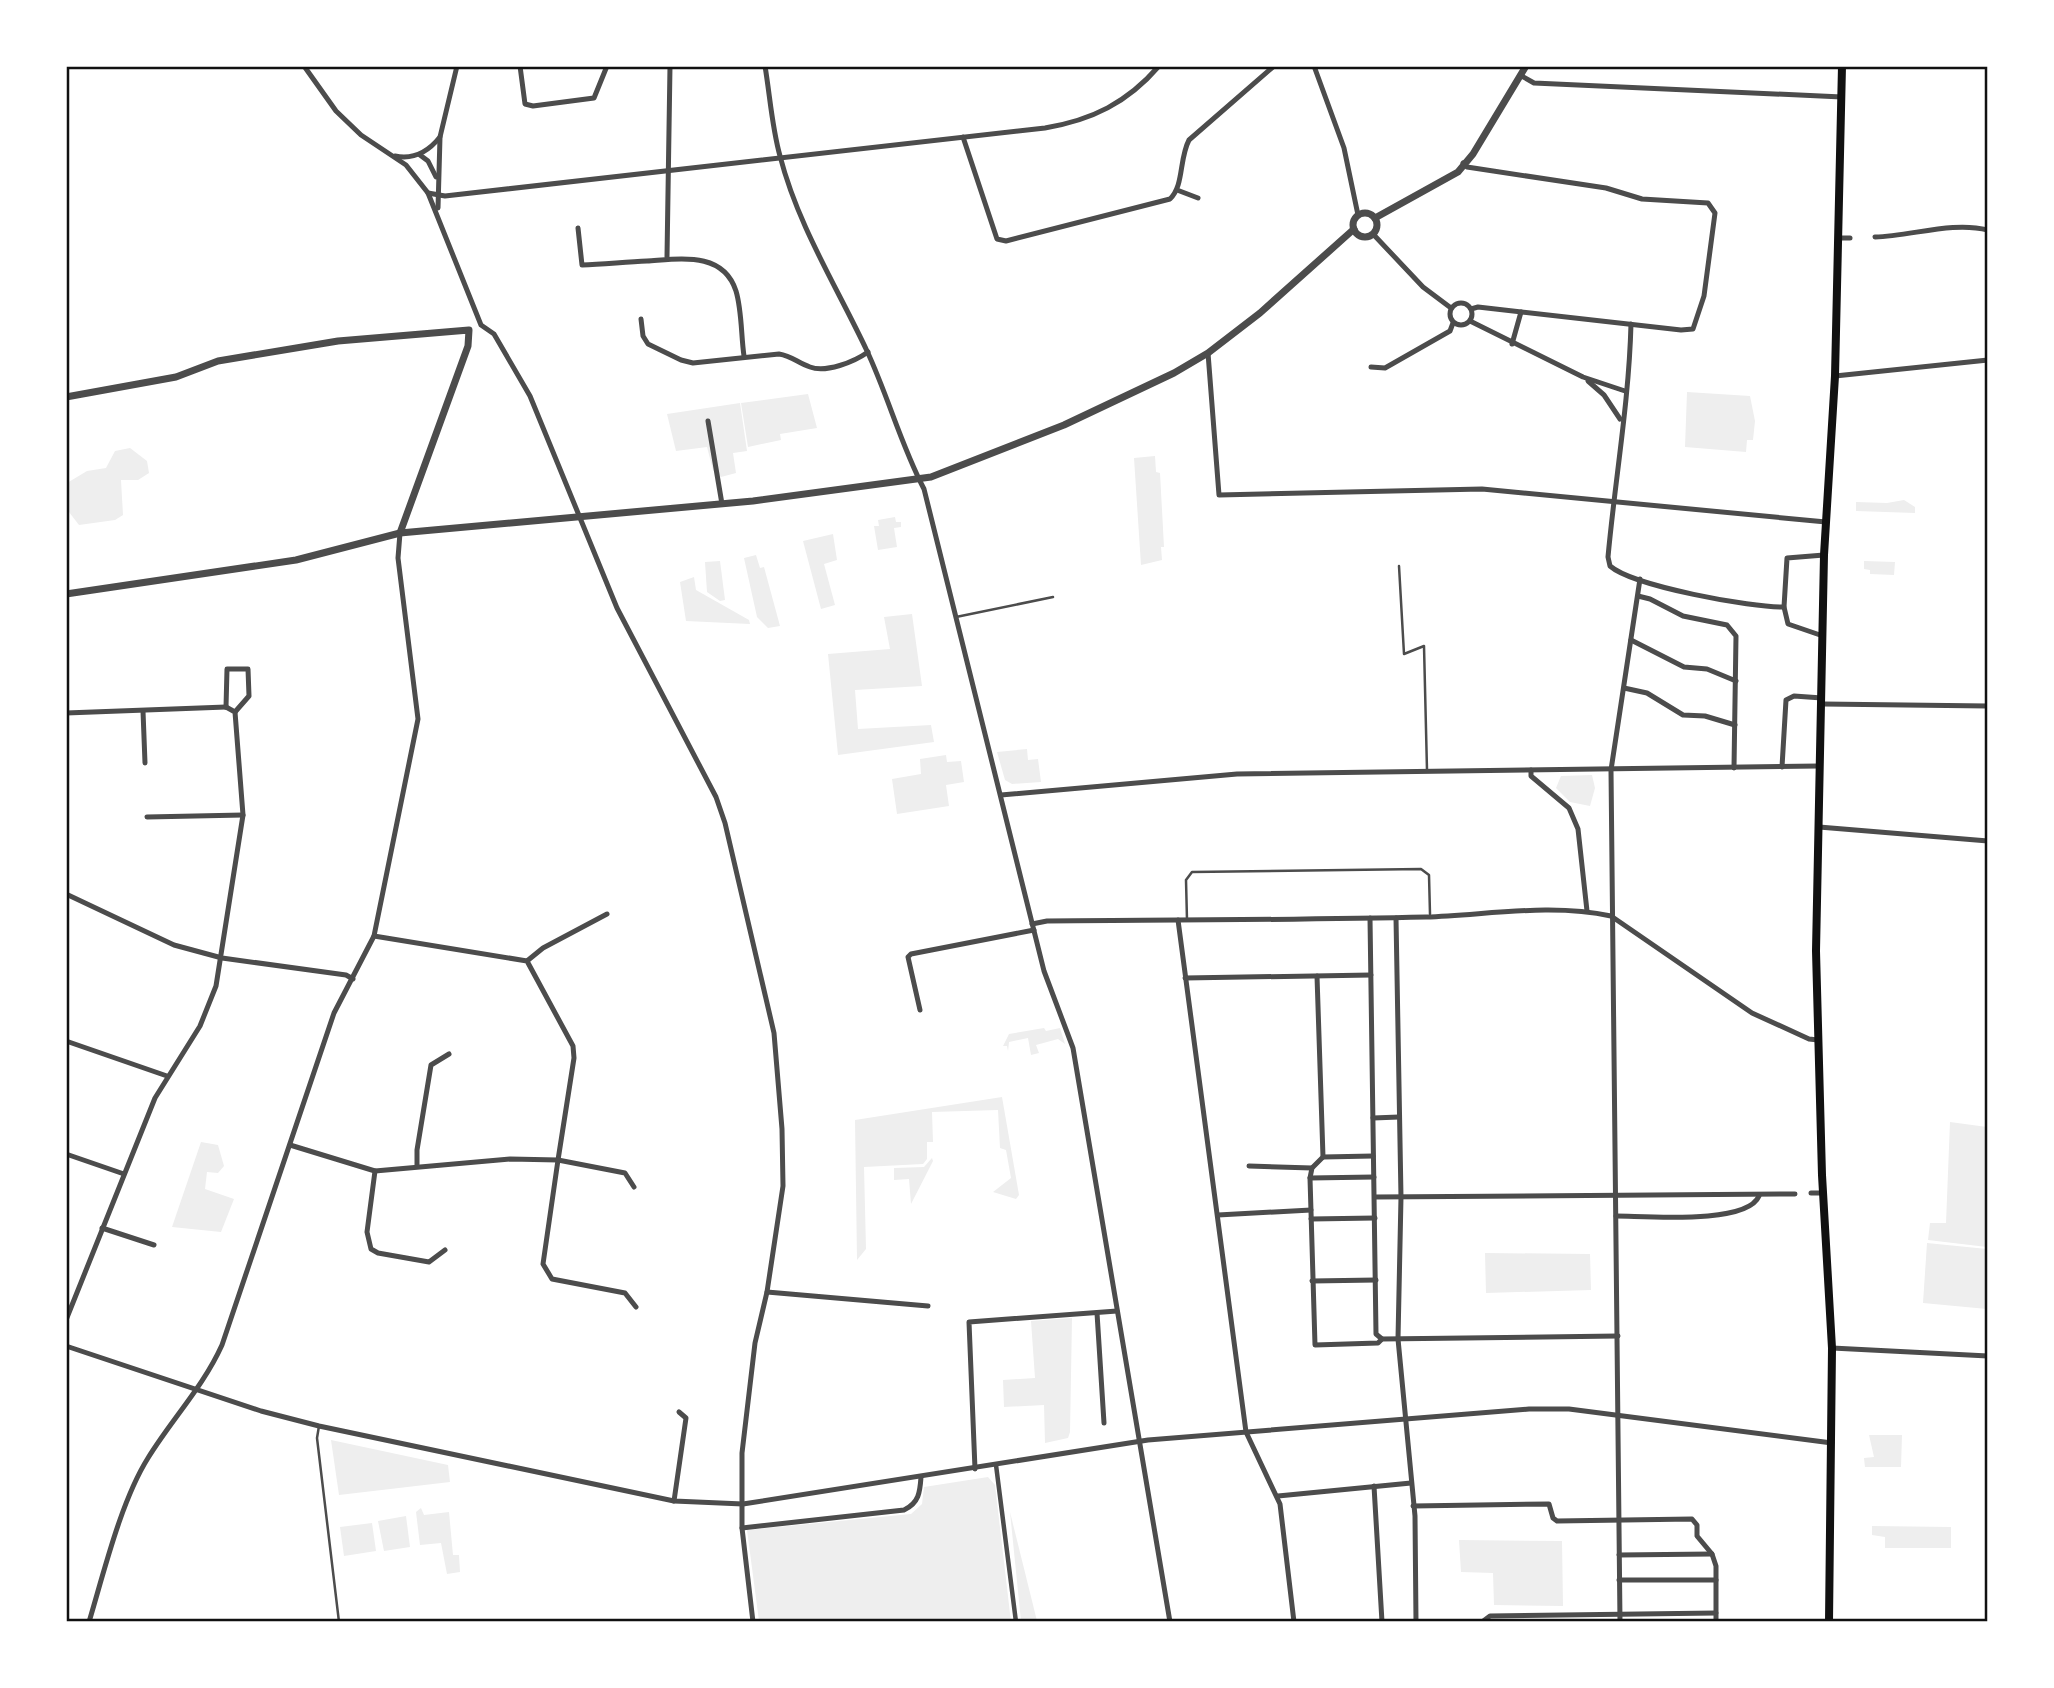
<svg xmlns="http://www.w3.org/2000/svg" width="2054" height="1688" viewBox="0 0 2054 1688" font-family="Karla,sans-serif">
<style>
.green{fill:#eee}
.lines{fill:none;stroke-linecap:round;stroke-linejoin:round}
.service{stroke:#4c4c4c;stroke-width:2.5}
.pedestrian{stroke:#4c4c4c;stroke-width:4.5}
.minor{stroke:#4c4c4c;stroke-width:5}
.tertiary{stroke:#4c4c4c;stroke-width:7}
.secondary{stroke:#111;stroke-width:8}
.neatline{fill:none;stroke:#111;stroke-width:2.5}
</style>
<rect width="100%" height="100%" fill="#fff"/>
<g class="green">
<path d="M1687 392 1750 396 1755 421 1753 440H1747L1746 452 1685 447Z"/>
<path d="M808 394 817 428 780 434 781 440 748 447 741 403Z"/>
<path d="M740 403 747 451 733 453 736 473 721 477 713 470 707 447 676 451 667 414Z"/>
<path d="M130 448 147 461 149 473 138 480H121L123 515 115 520 79 525 69 512 67 483 87 471 106 468 115 451Z"/>
<path d="M1155 456 1156 472 1160 473 1164 547H1161L1162 560 1141 565 1134 458Z"/>
<path d="M1904 500 1915 507V513L1856 511V502L1887 503Z"/>
<path d="M895 517 896 522H901V527L894 528 897 547 878 550 874 526H879L878 520Z"/>
<path d="M833 534 837 560 824 564 835 605 821 609 803 541Z"/>
<path d="M756 555 760 568 764 567 780 626 768 628 757 617 744 558Z"/>
<path d="M720 561 725 600 720 601 707 592 705 562Z"/>
<path d="M1864 561 1895 562 1894 575 1870 574V570L1864 569Z"/>
<path d="M694 577 696 590 749 620 750 624 686 621 680 582Z"/>
<path d="M912 614 922 686 855 690 858 729 931 725 934 742 838 755 828 654 890 649 884 617Z"/>
<path d="M1027 749 1028 760 1038 759 1041 782 1012 784 1005 780 997 752Z"/>
<path d="M946 755 947 762 961 761 964 782 946 785 949 806 897 814 892 779 921 774 920 759Z"/>
<path d="M1592 775 1595 788 1590 806 1570 802 1556 788 1561 776Z"/>
<path d="M1044 1028 1046 1031 1060 1028 1065 1044 1058 1039 1036 1045 1039 1053 1031 1055 1028 1038 1009 1042 1008 1051 1007 1046H1003L1009 1034Z"/>
<path d="M1002 1097 1019 1195 1016 1199 993 1192 1011 1178 1006 1150 1000 1148 998 1110 932 1112 933 1142H927V1159L923 1164 864 1167 866 1249 857 1260 855 1120Z"/>
<path d="M1950 1122 1987 1127V1247L1928 1240 1930 1223H1946Z"/>
<path d="M201 1142 218 1145 224 1166 218 1173 207 1172 205 1189 234 1199 221 1232 172 1227Z"/>
<path d="M932 1158 933 1161 911 1204 909 1179 894 1180V1168L924 1167Z"/>
<path d="M1927 1243 1987 1249V1309L1923 1303Z"/>
<path d="M1485 1253 1590 1254 1591 1290 1486 1293Z"/>
<path d="M1072 1318 1070 1432 1068 1438 1045 1443 1044 1405 1004 1407 1003 1380 1035 1378 1031 1321Z"/>
<path d="M1869 1435H1902L1901 1467H1865L1864 1458 1874 1457Z"/>
<path d="M331 1440 448 1465 450 1482 339 1495Z"/>
<path d="M988 1477 995 1485 1011 1622 759 1621 747 1530 911 1514 922 1504 924 1487Z"/>
<path d="M421 1508 424 1515 449 1512 453 1555H459L460 1572 447 1574 441 1543 420 1545 416 1512Z"/>
<path d="M1010 1512 1037 1621H1021Z"/>
<path d="M406 1516 410 1547 384 1551 378 1521Z"/>
<path d="M372 1523 376 1551 344 1556 340 1527Z"/>
<path d="M1872 1526 1951 1527V1548H1885V1537L1872 1535Z"/>
<path d="M1459 1540 1562 1541 1563 1606 1494 1605 1493 1573 1461 1572Z"/>
</g>
<g class="lines">
<g class="service">
<path d="M1399 566 1404 654 1424 646 1427 770"/>
<path d="M956 617 1053 597"/>
<path d="M1187 920 1186 880 1192 872 1421 869 1429 875 1430 914"/>
<path d="M319 1426 317 1438 339 1622"/>
</g>
<path class="pedestrian" d="M996 1465 1016 1622"/>
<g class="minor">
<path d="M304 66 336 111 361 135 406 165 428 193 481 325 494 334 530 396 617 608 716 797 725 823 774 1033 782 1129 783 1186 767 1292 755 1343 742 1453V1528L753 1622"/>
<path d="M520 66 525 104 533 106 594 98 607 66"/>
<path d="M765 66C770 96 772 128 780 156 798 226 837 287 867 351 888 396 901 445 924 489L1044 971 1073 1048 1170 1622"/>
<path d="M1314 66 1344 148 1358 215"/>
<path d="M1520 75 1534 83 1842 97"/>
<path d="M963 137 997 239 1006 241 1170 199C1184 186 1179 159 1189 140L1274 66"/>
<path d="M420 155 428 161 436 177"/>
<path d="M395 156C414 160 428 152 440 137"/>
<path d="M1463 163 1467 167 1606 188 1642 199 1708 203 1715 213 1704 296 1693 329 1681 330 1478 307 1471 309"/>
<path d="M1177 190 1198 198"/>
<path d="M428 193 445 196 1045 128C1092 120 1127 103 1159 66"/>
<path d="M438 208 440 137 457 66"/>
<path d="M578 228 582 265C604 264 626 262 647 261 680 259 723 251 736 291 742 311 741 336 744 356"/>
<path d="M1373 234 1423 287 1451 308"/>
<path d="M1875 237C1912 236 1952 221 1988 230"/>
<path d="M1839 238H1850"/>
<path d="M667 257 670 66"/>
<circle cx="1461" cy="314" r="11"/>
<path d="M641 319 643 336 648 344 681 360 693 363 779 354C792 356 798 363 810 367 826 373 854 362 868 352"/>
<path d="M1470 321 1583 377 1625 391"/>
<path d="M1631 324C1629 402 1615 480 1608 557L1610 566C1633 586 1752 608 1784 607"/>
<path d="M1512 344 1521 312"/>
<path d="M1208 353 1219 495 1482 489 1826 522"/>
<path d="M1371 367 1385 368 1450 331 1453 323"/>
<path d="M1835 376 1988 360"/>
<path d="M1588 381 1604 395 1620 419"/>
<path d="M708 421 722 504"/>
<path d="M1638 596 1650 599 1683 616 1727 625 1736 636 1734 768"/>
<path d="M1823 636 1788 624 1784 607 1787 558 1824 555"/>
<path d="M1631 640 1684 667 1707 669 1736 681"/>
<path d="M1624 688 1647 693 1683 715 1705 716 1735 725"/>
<path d="M1823 704 1988 706"/>
<path d="M226 707 227 669H248L249 696 235 712"/>
<path d="M143 711 145 763"/>
<path d="M66 713 226 707"/>
<path d="M1782 767 1786 700 1794 696 1822 698"/>
<path d="M1531 770V776L1569 808 1578 829 1587 911"/>
<path d="M1001 795 1237 774 1819 766"/>
<path d="M147 817 243 815"/>
<path d="M1819 827 1988 841"/>
<path d="M66 894 174 945 222 958 346 975 353 979"/>
<path d="M1370 918 1376 1334 1382 1339"/>
<path d="M1396 918 1401 1197 1398 1339 1415 1516 1416 1622"/>
<path d="M1178 920 1246 1432 1280 1504 1294 1622"/>
<path d="M1032 924 1047 921C1173 920 1300 920 1426 917 1487 915 1551 903 1611 916L1752 1013 1809 1039 1818 1040"/>
<path d="M527 961 543 948 607 914"/>
<path d="M1317 976 1323 1157 1312 1168 1310 1178 1315 1345 1378 1343 1382 1339 1618 1336"/>
<path d="M1185 978 1371 975"/>
<path d="M920 1010 908 957 911 954 1034 930"/>
<path d="M66 1041 167 1076"/>
<path d="M1373 1118 1399 1117"/>
<path d="M290 1145 375 1171 510 1159 558 1160 574 1058 573 1046 527 961 374 936"/>
<path d="M66 1154 124 1174"/>
<path d="M1323 1157 1373 1156"/>
<path d="M417 1166V1150L431 1065 449 1054"/>
<path d="M1249 1166 1312 1168"/>
<path d="M375 1171 367 1232 371 1249 378 1253 429 1262 445 1250"/>
<path d="M1310 1178 1374 1177"/>
<path d="M634 1187 625 1173 558 1160 543 1264 552 1279 625 1293 636 1307"/>
<path d="M1811 1193H1824"/>
<path d="M1375 1197 1795 1194"/>
<path d="M1218 1215 1311 1210"/>
<path d="M1616 1216C1645 1216 1747 1225 1759 1196"/>
<path d="M1311 1219 1375 1218"/>
<path d="M102 1228 154 1245"/>
<path d="M1312 1281 1376 1280"/>
<path d="M767 1292 928 1306"/>
<path d="M1097 1313 1104 1423"/>
<path d="M66 1320 155 1098 200 1026 216 986 243 815 235 712 226 707"/>
<path d="M66 1346 261 1411 319 1426 674 1501 743 1504 1148 1440 1529 1409H1569L1832 1443"/>
<path d="M1832 1348 1988 1356"/>
<path d="M975 1469 969 1322 1117 1311"/>
<path d="M1374 1486 1382 1622"/>
<path d="M1278 1496 1411 1483"/>
<path d="M674 1501 686 1418 679 1412"/>
<path d="M1413 1506 1549 1504 1553 1518 1557 1521 1692 1519 1697 1525V1536L1712 1554 1716 1566V1622"/>
<path d="M742 1528 904 1510C919 1503 920 1492 921 1477"/>
<path d="M1619 1555 1712 1554"/>
<path d="M1619 1580H1716"/>
<path d="M89 1622C104 1572 121 1501 148 1458 172 1419 203 1387 222 1345L334 1013 374 936 418 719 398 558 400 533"/>
<path d="M1482 1622 1490 1616 1716 1613"/>
<path d="M1620 1622 1611 770 1640 579"/>
</g>
<g class="tertiary">
<circle cx="1365" cy="225" r="12"/>
<path d="M1375 218 1458 172 1473 154 1526 66"/>
<path d="M66 397 176 377 218 361 338 341 469 330 468 346 400 533"/>
<path d="M66 594 296 560 400 533 753 501 931 477 1064 425 1174 373 1208 353 1260 313 1354 229"/>
</g>
<path class="secondary" d="M1829 1622 1832 1348 1822 1175 1816 951 1824 555 1835 376 1842 66"/>
</g>
<rect width="2054" height="1688" fill="none" stroke="#ffffff" stroke-width="136"/>
<rect x="68" y="68" width="1918" height="1552" class="neatline"/>
</svg>
